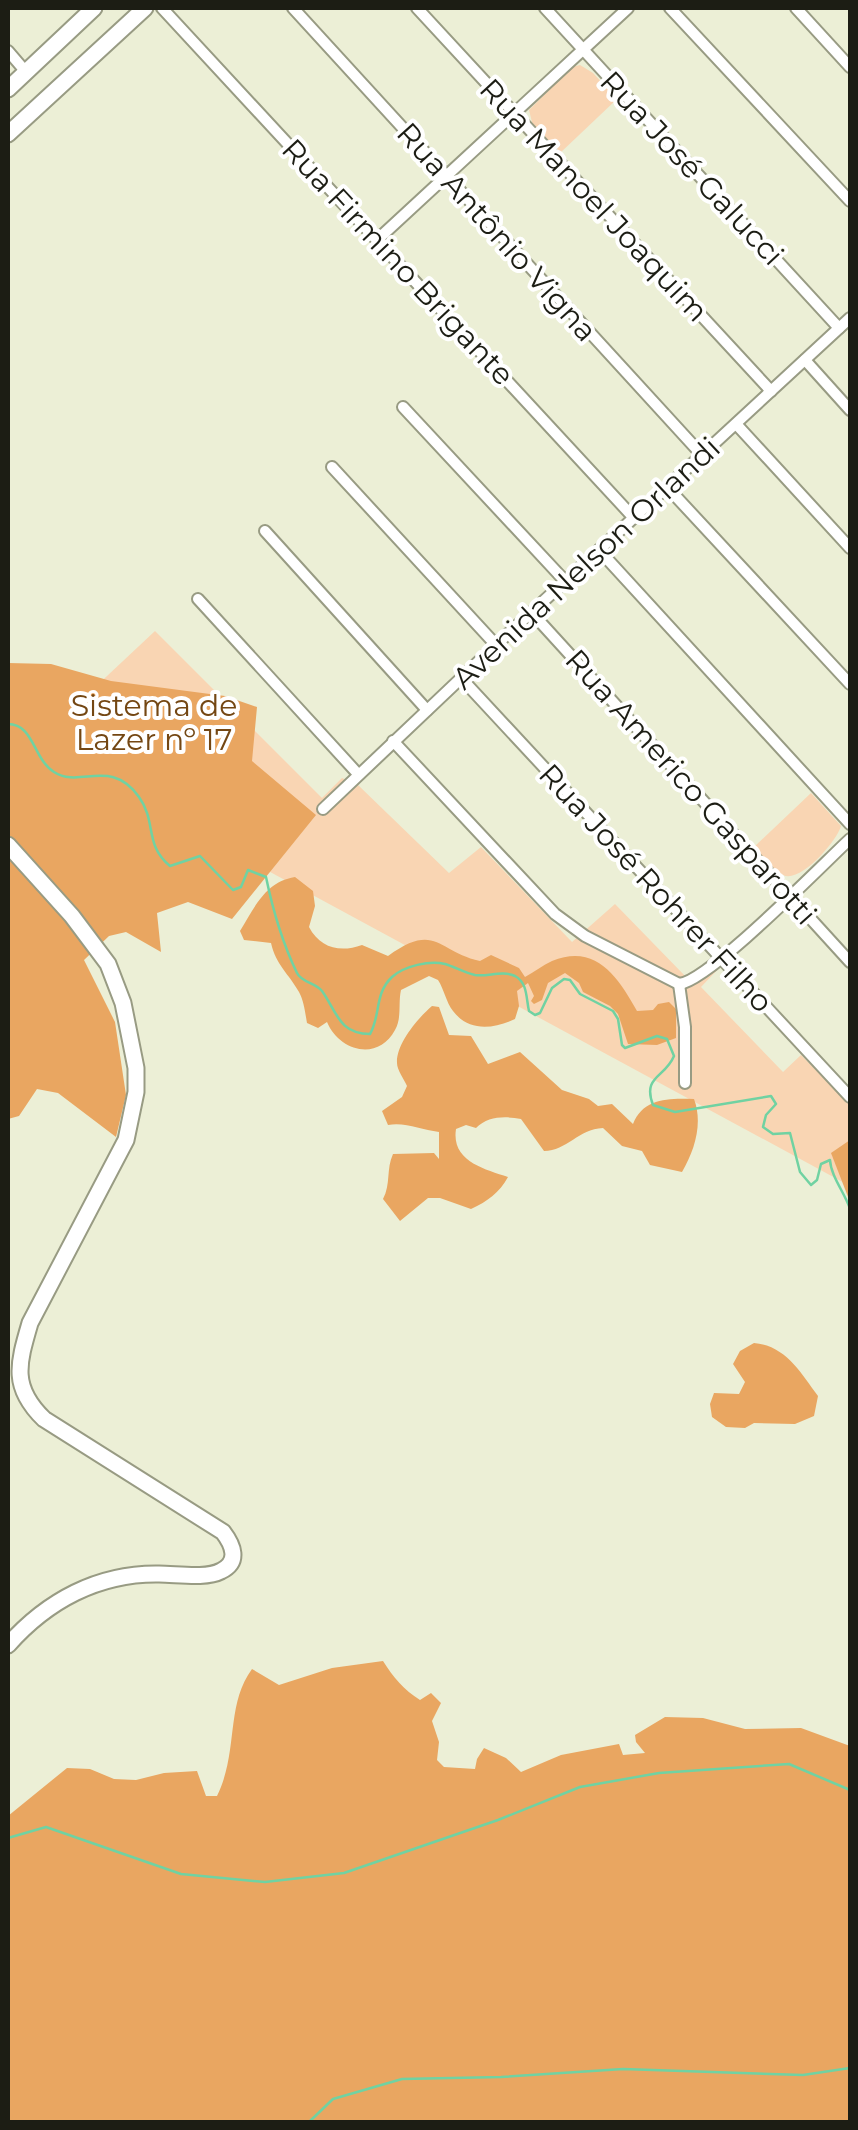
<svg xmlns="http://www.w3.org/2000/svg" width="858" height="2130" viewBox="0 0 858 2130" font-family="Montserrat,sans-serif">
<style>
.green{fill:#f9d5b3}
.forest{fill:#e9a661}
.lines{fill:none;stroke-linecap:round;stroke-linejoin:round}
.stream{stroke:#70d2a2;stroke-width:2.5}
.street-casing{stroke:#989b83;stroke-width:14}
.secondary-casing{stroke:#989b83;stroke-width:19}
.street{stroke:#fff;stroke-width:10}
.secondary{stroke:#fff;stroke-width:15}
.labels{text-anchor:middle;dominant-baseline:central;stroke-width:8;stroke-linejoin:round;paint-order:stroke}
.street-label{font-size:30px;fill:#1c1d14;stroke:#fff}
.park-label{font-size:30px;fill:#744713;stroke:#fff}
</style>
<rect width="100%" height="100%" fill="#ecefd6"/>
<g class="green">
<path d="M580 65 593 73 617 99 559 154 533 126 529 110 572 67Z"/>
<path d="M155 631 322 798 342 778 358 785 449 873 481 847 572 942 615 904 687 978 713 958 720 967 701 987 783 1072 801 1055 850 1104V1186L161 813 43 736Z"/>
<path d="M811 793 841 826C837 841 800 884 783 875 772 870 762 855 754 847Z"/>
</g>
<g class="forest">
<path d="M8 663 51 664 111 681 225 696 257 707 252 761 316 815 232 919 188 902 157 913 161 952 126 932 109 936 84 960 115 1022 126 1095 116 1137 58 1093 37 1089 19 1116 8 1119Z"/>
<path d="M295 877 313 891 315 906 309 927C320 948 340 953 362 945L388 956C436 921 438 952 480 961L491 955 519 968 525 977C534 972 543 965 552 961 596 943 618 977 637 1011L653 1010 658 1004 669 1002 676 1009V1038L657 1045 628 1044 618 1014 610 1006 583 992 579 983 565 973 548 983 542 1000 534 1004 531 1001 534 996 528 983 517 991 519 1006 515 1019C493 1029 469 1032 453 1011 446 1002 444 989 438 980L429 976 401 990C398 1003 402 1018 395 1030 378 1062 339 1051 327 1022L318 1028 307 1023C305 1012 304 1001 299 992 289 974 276 965 271 943L244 940 240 931C255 907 265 882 295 877Z"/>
<path d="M432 1006 439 1007 449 1035 471 1036 488 1064 520 1052 562 1090 589 1099 598 1106 612 1104 633 1124C643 1098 669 1098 694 1099 703 1123 695 1150 682 1172L650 1165 642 1151 622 1146 603 1128C578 1129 567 1151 544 1151L521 1119C505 1116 488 1116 476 1128L466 1125 456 1129C451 1161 484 1169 508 1177 499 1193 488 1201 471 1209L440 1198H428L400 1221 383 1199C391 1184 386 1169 393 1154L434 1153 439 1159V1132C421 1130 406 1122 388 1125L382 1111 402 1097 407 1086C404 1079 397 1070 397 1063 396 1044 418 1018 432 1006Z"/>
<path d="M850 1140V1202L831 1153Z"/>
<path d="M754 1343C786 1346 800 1372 818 1396L814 1416 795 1424 754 1423 745 1428 726 1427 712 1417 710 1404 714 1393 739 1394 745 1382 733 1364 740 1351Z"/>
<path d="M383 1661C393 1677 404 1690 420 1700L431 1693 441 1703 432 1721 439 1742 437 1760 444 1767 475 1769 477 1759 484 1748 506 1758 521 1772 561 1755 619 1744 623 1755 645 1753 636 1742 635 1735 665 1717 703 1718 745 1729 801 1728 850 1746V2122H8V1816L67 1768 90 1769 114 1779 136 1780 164 1773 197 1771 206 1796H217C239 1751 225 1706 252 1669L279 1685 332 1668Z"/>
</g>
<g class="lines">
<g class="stream">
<path d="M8 724C34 724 33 759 54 772 80 789 111 757 139 797 157 822 144 845 170 866L200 856 233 890 241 887 248 870 266 877C273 911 282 942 297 973 302 983 315 982 322 991 337 1012 339 1034 370 1034 381 1015 374 994 392 977 404 966 430 960 445 964 455 967 465 973 475 975 488 977 502 970 515 976 528 983 526 999 529 1011L535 1015 540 1013 552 988 564 979 570 980 580 994 613 1011 618 1019 622 1045 625 1048 657 1036 667 1039 674 1056C665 1078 642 1076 653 1105L675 1112 771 1096 776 1104 766 1115 763 1127 773 1134 790 1133 800 1172 811 1185 817 1180 821 1164 830 1160C831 1177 845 1193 850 1209"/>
<path d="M8 1838 46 1827 181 1874 265 1882 344 1873 498 1820 580 1787 659 1773 789 1764 850 1790"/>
<path d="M309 2122 333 2099 402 2079 501 2077 623 2069 803 2075 850 2068"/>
</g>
<g class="street-casing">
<g id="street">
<path d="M162 8 633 517"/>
<path d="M293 8 702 455"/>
<path d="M417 8 771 391"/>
<path d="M545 8 839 328"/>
<path d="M670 8 850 201"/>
<path d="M796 8 850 67"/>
<path d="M8 51 26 72"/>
<path d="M377 240 628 8"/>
<path d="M805 360 850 410"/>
<path d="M403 407 565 581"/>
<path d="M737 425 850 548"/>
<path d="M332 467 496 645"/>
<path d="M668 488 850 684"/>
<path d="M265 531 427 710"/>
<path d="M599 550 850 824"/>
<path d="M198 599 358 774"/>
<path d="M532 613 850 962"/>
<path d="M461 678 850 1097"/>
<path d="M393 741 555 914 585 936 679 984"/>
<path d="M323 809 496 645 850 318"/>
<path d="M679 984C709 981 821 866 850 839"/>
<path d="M679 984 685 1027V1083"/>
</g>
</g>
<g class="secondary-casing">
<g id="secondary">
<path d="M8 89 94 8"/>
<path d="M8 134 145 8"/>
<path d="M8 845 72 916 108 964 123 1003 136 1068V1092L126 1140 30 1323C18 1364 11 1387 44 1419L223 1532C233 1545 240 1562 221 1571 206 1579 177 1574 159 1574 98 1573 47 1601 8 1645"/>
</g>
</g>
<use href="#street" class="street"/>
<use href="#secondary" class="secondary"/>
</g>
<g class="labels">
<g class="street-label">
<text transform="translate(692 168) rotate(47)">Rua José Galucci</text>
<text transform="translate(594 200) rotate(47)">Rua Manoel Joaquim</text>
<text transform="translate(497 232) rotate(48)">Rua Antônio Vigna</text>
<text transform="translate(398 262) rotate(47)">Rua Firmino Brigante</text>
<text transform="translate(586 563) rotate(-43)">Avenida Nelson Orlandi</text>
<text transform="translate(691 787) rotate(48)">Rua Americo Gasparotti</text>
<text transform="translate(656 888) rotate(47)">Rua José Rohrer Filho</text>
</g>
<g class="park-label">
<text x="154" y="705">Sistema de<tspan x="154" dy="34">Lazer nº 17</tspan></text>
</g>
</g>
<rect width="858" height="2130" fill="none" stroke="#1c1d14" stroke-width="20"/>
</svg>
